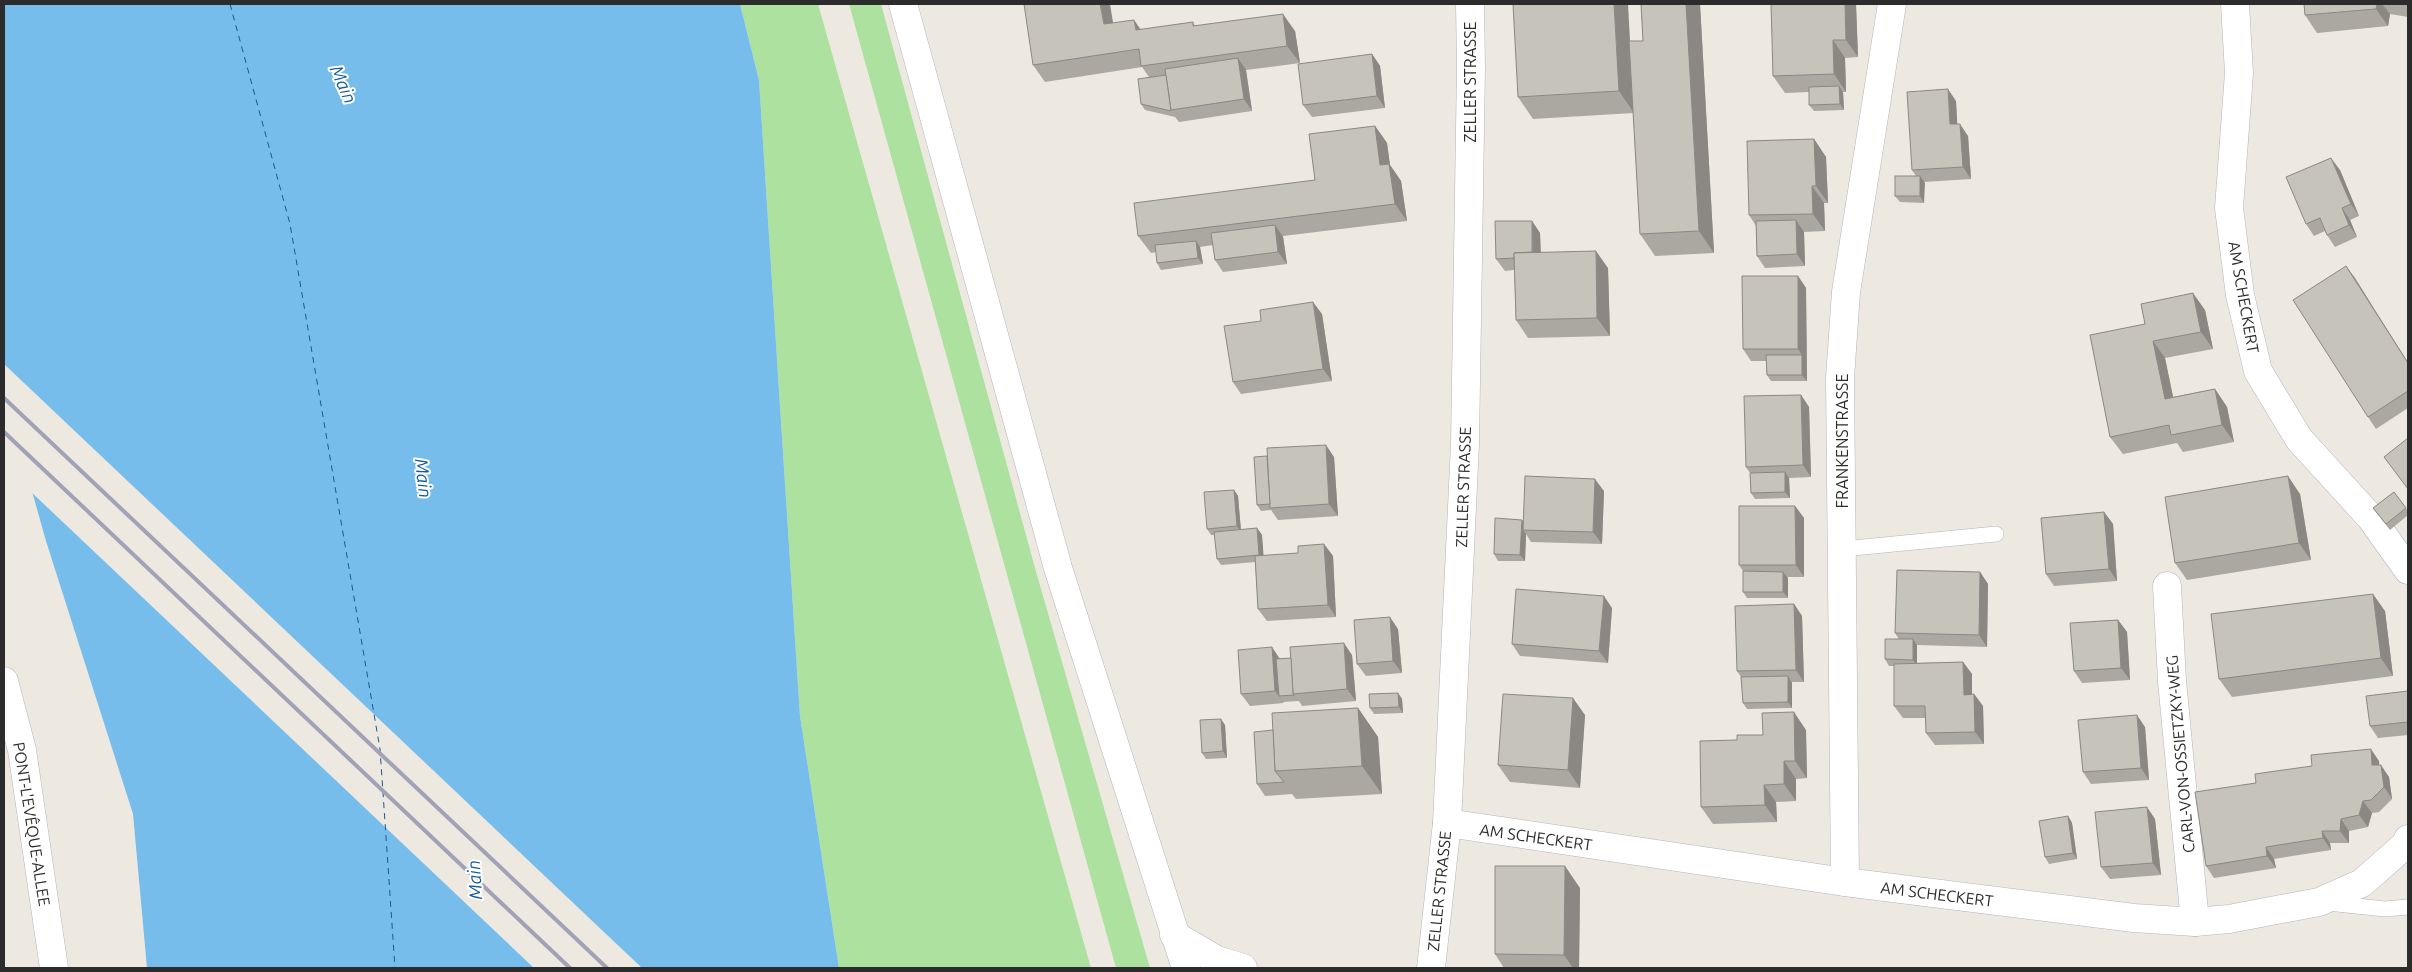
<svg xmlns="http://www.w3.org/2000/svg" width="2412" height="972" viewBox="0 0 2412 972" font-family="Ubuntu,sans-serif">
<style>
.green{fill:#ade19f}
.water{fill:#77bdeb}
.pier{fill:#ede9e0}
.lines{fill:none;stroke-linecap:round;stroke-linejoin:round}
.ferry{stroke:#135a9a;stroke-width:1;stroke-dasharray:6 5;stroke-linecap:butt}
.lane-casing{stroke:#b3b4bf;stroke-width:16}
.street-casing{stroke:#b3b4bf;stroke-width:29}
.secondary-casing{stroke:#b3b4bf;stroke-width:29}
.lane{stroke:#fff;stroke-width:15}
.street{stroke:#fff;stroke-width:28}
.secondary{stroke:#fff;stroke-width:28}
.rail{stroke:#a2a2b6;stroke-width:4}
.wall{fill:#aaa8a1}
.shaded-wall{fill:#8b8883}
.building{fill:#c6c3bb;stroke:#8b8883}
.labels{text-anchor:middle;dominant-baseline:central;stroke-width:4;stroke-linejoin:round;paint-order:stroke}
.street-label{font-size:16px;fill:#2c2c2c;stroke:#fff}
.water-label{font-size:18px;font-style:italic;fill:#135a9a;stroke:#fff}
</style>
<rect width="100%" height="100%" fill="#ede9e0"/>
<g class="green">
<path d="M740 4H818L1091 968H839L800 716 759 80Z"/>
<path d="M849 4H881L1035 568 1150 968H1116Z"/>
</g>
<path class="water" d="M4 4H740L759 80 800 716 839 968H147L133 814 46 541 4 392Z"/>
<path class="pier" d="M4 364 642 968H534L29 490 4 401Z"/>
<g class="lines">
<path class="ferry" d="M230 4 290 224 380 749 395 968"/>
<g class="lane-casing">
<g id="lane">
<path d="M1843 549 1996 534"/>
<path d="M2328 903 2385 909 2408 907"/>
</g>
</g>
<g class="street-casing">
<g id="street">
<path d="M2235 4 2239 73 2229 208 2240 295 2258 371 2299 439 2371 518 2408 570"/>
<path d="M2167 586 2172 681 2195 922"/>
<path d="M4 681 22 750 54 968"/>
<path d="M1447 823 1845 882 2134 918 2195 922 2229 919 2319 902 2362 883 2405 845 2408 839"/>
<path d="M1845 882 1840 378 1846 292 1892 4"/>
</g>
</g>
<g class="secondary-casing">
<g id="secondary">
<path d="M903 4 1058 568 1186 968"/>
<path d="M1174 935 1217 960 1243 968"/>
<path d="M1431 968 1447 823 1465 444 1471 67 1470 4"/>
</g>
</g>
<use href="#lane" class="lane"/>
<use href="#street" class="street"/>
<use href="#secondary" class="secondary"/>
<g class="rail">
<path d="M4 398 607 968"/>
<path d="M4 432 570 968"/>
</g>
</g>
<g class="wall">
<path d="M1641 4H1700L1714 253 1655 256 1640 234 1633 113 1533 119 1518 97 1630 41H1643Z"/>
<path d="M1856 4 1858 57 1845 58 1846 92H1843L1844 110 1814 111 1809 105V92L1785 93 1773 76Z"/>
<path d="M2304 4H2408V17L2390 14 2388 26 2317 33 2305 15Z"/>
<path d="M1193 22 1195 26 1295 31 1300 63 1246 70 1252 111 1179 122 1175 117 1145 110 1141 104 1149 77 1142 67 1045 82 1033 65 1113 23 1141 30Z"/>
<path d="M1372 54 1380 66 1385 108 1312 117 1303 105Z"/>
<path d="M1956 101 1957 124 1968 136 1971 179 1924 182V203L1900 202 1895 196 1916 176 1912 170Z"/>
<path d="M1375 126 1387 143 1390 165 1401 181 1407 221 1283 236 1287 264 1223 272 1215 260 1213 245 1200 247 1203 264 1161 270 1157 263 1156 252 1151 253 1138 236 1315 180Z"/>
<path d="M1814 139 1826 157 1828 203H1824L1825 231 1804 232 1805 266 1765 268 1757 256 1756 226 1749 215Z"/>
<path d="M2340 170 2359 216 2350 220 2357 237 2335 247 2327 235 2325 231 2314 236 2306 224Z"/>
<path d="M1532 221 1540 233 1541 252 1608 268 1610 336 1528 338 1516 320 1514 270 1505 271 1496 259Z"/>
<path d="M2346 266 2408 362V408L2376 429 2368 417Z"/>
<path d="M1798 276 1806 288 1807 381H1771L1767 375 1766 361H1751L1743 349Z"/>
<path d="M2205 310 2213 349 2165 358 2173 397 2215 389 2227 407 2234 442 2183 452 2177 443 2123 454 2110 437 2145 324Z"/>
<path d="M1322 314 1332 381 1241 394 1233 382Z"/>
<path d="M1801 395 1809 407 1811 477 1789 478 1790 498 1755 499 1751 493 1750 473 1746 467Z"/>
<path d="M1334 457 1338 516 1278 520 1271 510 1261 511 1257 505Z"/>
<path d="M1234 490 1238 496 1241 530 1257 528 1262 535 1263 556 1298 553 1324 544 1333 556 1336 617 1267 621 1258 609 1255 562 1221 565 1217 559 1215 535H1211L1207 529Z"/>
<path d="M1604 491 1602 544 1531 542 1526 534 1525 561H1498L1494 554 1522 520 1523 522Z"/>
<path d="M2394 492 2408 511V515L2390 530 2373 508Z"/>
<path d="M2300 494 2311 560 2187 580 2175 563Z"/>
<path d="M1795 506 1804 518V577H1787L1788 598H1747L1743 592V571L1739 565Z"/>
<path d="M2104 512 2113 524 2117 581 2054 586 2046 574Z"/>
<path d="M1980 572 1988 584 1987 647 1917 645V663L1963 662 1972 674V694H1974L1983 706 1984 744 1935 745 1926 733V718H1903L1894 706V666H1889L1885 659 1899 639 1895 633Z"/>
<path d="M1794 604 1802 616 1804 682H1792V708L1747 709 1743 703 1741 677 1737 671Z"/>
<path d="M1612 608 1608 663 1520 656 1512 644Z"/>
<path d="M2385 611 2393 676 2232 697 2219 679Z"/>
<path d="M2118 620 2127 632 2130 680 2082 683 2074 671Z"/>
<path d="M1398 629 1402 673 1366 676 1357 664Z"/>
<path d="M1352 655 1356 701 1302 706 1299 701 1283 702 1284 703 1250 706 1241 694 1279 659Z"/>
<path d="M2408 691V735L2378 738 2370 726Z"/>
<path d="M1398 693 1402 699 1403 713 1374 714 1370 708Z"/>
<path d="M1358 708 1378 737 1382 794 1296 799 1292 794 1265 796 1257 784 1273 730Z"/>
<path d="M1585 715 1580 788 1510 782 1498 765Z"/>
<path d="M1225 725 1227 758 1206 759 1202 753Z"/>
<path d="M2145 727 2149 780 2091 784 2083 772Z"/>
<path d="M1806 730 1807 778 1796 779V801L1776 802 1777 822 1713 824 1701 807 1737 740 1763 735Z"/>
<path d="M2379 761V765L2389 777 2392 799 2379 812 2372 813 2368 827 2349 831V843H2330L2331 850 2274 859 2276 868 2214 878 2206 866 2256 783Z"/>
<path d="M2068 816 2072 823 2077 859 2049 864 2045 857Z"/>
<path d="M2155 819 2161 875 2110 879 2101 867Z"/>
<path d="M1580 888 1579 968H1504L1495 954Z"/>
</g>
<g class="shaded-wall">
<path d="M1100 4H1110L1116 41 1104 24Z"/>
<path d="M1614 4H1628L1634 113 1619 91Z"/>
<path d="M1686 4H1700L1714 253 1699 231Z"/>
<path d="M1845 4H1856L1858 57 1846 40Z"/>
<path d="M2377 4H2382L2390 14 2388 26 2376 9Z"/>
<path d="M1283 14 1295 31 1300 63 1287 46Z"/>
<path d="M1134 20 1146 37 1136 30Z"/>
<path d="M1833 40 1845 58 1846 92 1834 74Z"/>
<path d="M1372 54 1380 66 1385 108 1377 96Z"/>
<path d="M1238 58 1246 70 1252 111 1244 99Z"/>
<path d="M1839 86 1843 92 1844 110 1840 104Z"/>
<path d="M1948 89 1956 101 1958 136 1950 124Z"/>
<path d="M1960 124 1968 136 1971 179 1963 167Z"/>
<path d="M1375 126 1387 143 1390 165 1401 181 1407 221 1395 204 1380 165Z"/>
<path d="M1814 139 1826 157 1828 203 1816 186Z"/>
<path d="M2331 158 2340 170 2359 216 2351 204Z"/>
<path d="M1920 176 1925 183 1924 203 1920 196Z"/>
<path d="M1812 186 1824 203 1825 231 1813 214Z"/>
<path d="M2342 208 2350 220 2357 237 2349 225Z"/>
<path d="M1796 220 1804 232 1805 266 1797 254Z"/>
<path d="M1532 221 1540 233 1541 270 1533 258Z"/>
<path d="M1275 225 1283 237 1287 264 1278 252Z"/>
<path d="M1196 241 1200 247 1203 264 1198 258Z"/>
<path d="M1596 251 1608 268 1610 336 1597 318Z"/>
<path d="M2346 266 2355 278 2408 363Z"/>
<path d="M1798 276 1806 288 1807 381 1802 375V355L1798 349Z"/>
<path d="M2193 293 2205 310 2213 349 2201 332Z"/>
<path d="M1313 302 1322 314 1332 381 1323 369Z"/>
<path d="M2153 341 2165 358 2177 416 2165 399Z"/>
<path d="M2215 389 2227 407 2234 442 2222 425Z"/>
<path d="M1801 395 1809 407 1811 477 1803 465Z"/>
<path d="M1326 445 1334 457 1338 516 1329 504Z"/>
<path d="M1785 472 1789 478 1790 498 1785 492Z"/>
<path d="M2288 476 2300 494 2311 560 2299 543Z"/>
<path d="M1595 479 1604 491 1602 544 1593 532Z"/>
<path d="M1234 490 1238 496 1241 532 1237 526Z"/>
<path d="M1795 506 1804 518V577L1796 565Z"/>
<path d="M2104 512 2113 524 2117 581 2109 569Z"/>
<path d="M1522 520 1526 526 1523 530 1526 534 1525 561 1520 555Z"/>
<path d="M1257 528 1262 535 1264 561 1259 555Z"/>
<path d="M1324 544 1333 556 1336 617 1328 605Z"/>
<path d="M1783 572 1788 578V598L1783 592Z"/>
<path d="M1980 572 1988 584 1987 647 1979 635Z"/>
<path d="M2373 594 2385 611 2393 676 2381 658Z"/>
<path d="M1604 596 1612 608 1608 663 1599 651Z"/>
<path d="M1794 604 1802 616 1804 682 1796 670Z"/>
<path d="M1390 617 1398 629 1402 673 1393 661Z"/>
<path d="M2118 620 2127 632 2130 680 2121 668Z"/>
<path d="M1913 639 1917 645V666L1913 660Z"/>
<path d="M1344 643 1352 655 1356 701 1347 689Z"/>
<path d="M1272 647 1280 659 1279 696 1284 703 1275 691Z"/>
<path d="M1963 662 1972 674V707L1964 695Z"/>
<path d="M1788 676 1792 683V708L1788 702Z"/>
<path d="M1398 693 1402 699 1403 713 1399 707Z"/>
<path d="M1974 694 1983 706 1984 744 1975 732Z"/>
<path d="M1573 698 1585 715 1580 788 1568 770Z"/>
<path d="M1358 708 1378 737 1382 794 1362 766Z"/>
<path d="M1794 712 1806 730 1807 778 1795 761Z"/>
<path d="M2137 715 2145 727 2149 780 2141 768Z"/>
<path d="M1221 719 1225 725 1227 758 1223 751Z"/>
<path d="M2371 749 2379 761 2380 777 2372 765Z"/>
<path d="M1784 761 1796 779V801L1784 784Z"/>
<path d="M2381 765 2389 777 2392 799 2384 787Z"/>
<path d="M1764 785 1776 802 1777 822 1765 805Z"/>
<path d="M2363 801 2372 813 2368 827 2359 815Z"/>
<path d="M2147 807 2155 819 2161 875 2153 863Z"/>
<path d="M2068 816 2072 823 2077 859 2073 853Z"/>
<path d="M2341 819 2349 831V843L2340 831Z"/>
<path d="M2322 831 2330 843 2331 850 2323 838Z"/>
<path d="M2266 847 2274 859 2276 868 2267 856Z"/>
<path d="M1565 866 1580 888 1579 968H1573L1564 955Z"/>
</g>
<g class="building">
<path d="M1024 4H1100L1104 24 1134 20 1136 30 1193 22V26L1283 14 1287 46 1141 66 1139 49 1033 65Z"/>
<path d="M1513 4H1614L1619 91 1518 97Z"/>
<path d="M1641 4H1686L1699 231 1640 234 1629 41H1643Z"/>
<path d="M1771 4H1845L1846 40H1833L1834 74 1773 76Z"/>
<path d="M2304 4H2377L2376 9 2305 15Z"/>
<path d="M1372 54 1377 96 1303 105 1298 64Z"/>
<path d="M1238 58 1244 99 1171 110 1165 69Z"/>
<path d="M1166 75 1171 111 1141 104 1138 79Z"/>
<path d="M1839 86 1840 104 1809 105V87Z"/>
<path d="M1948 89 1950 124H1960L1963 167 1912 170 1907 92Z"/>
<path d="M1375 126 1380 165 1389 164 1395 204 1138 236 1134 203 1315 180 1309 134Z"/>
<path d="M1814 139 1816 186H1812L1813 214 1749 215 1747 141Z"/>
<path d="M2331 158 2351 204 2342 208 2349 225 2327 235 2320 218 2306 224 2286 177Z"/>
<rect x="1895" y="176" width="25" height="20"/>
<path d="M1796 220 1797 254 1757 256 1756 221Z"/>
<path d="M1495 221H1532V252L1514 253V258L1496 259Z"/>
<path d="M1275 225 1278 252 1215 260 1211 233Z"/>
<path d="M1196 241 1198 258 1157 263 1155 245Z"/>
<path d="M1596 251 1597 318 1516 320 1514 253Z"/>
<path d="M2346 266 2408 363V391L2368 417 2293 300Z"/>
<path d="M1742 276H1798V349H1743Z"/>
<path d="M2193 293 2201 332 2153 341 2165 399 2215 389 2222 425 2171 435 2169 425 2110 437 2090 335 2145 324 2141 304Z"/>
<path d="M1313 302 1323 369 1233 382 1224 326 1261 321 1260 310Z"/>
<path d="M1766 355H1802V375H1767Z"/>
<path d="M1801 395 1803 465 1746 467 1744 396Z"/>
<path d="M2408 438V489L2384 457Z"/>
<path d="M1326 445 1329 504 1270 508 1267 448Z"/>
<path d="M1267 456 1270 504 1257 505 1254 457Z"/>
<path d="M1785 472V492L1751 493 1750 473Z"/>
<path d="M1525 476 1595 479 1593 532 1523 530Z"/>
<path d="M2288 476 2299 543 2175 563 2165 497Z"/>
<path d="M1234 490 1237 526 1207 529 1204 492Z"/>
<path d="M2394 492 2406 508 2386 524 2373 508Z"/>
<path d="M1739 506H1795L1796 565H1739Z"/>
<path d="M2104 512 2109 569 2046 574 2041 518Z"/>
<path d="M1495 518 1522 520 1520 555 1494 554Z"/>
<path d="M1257 528 1259 555 1217 559 1214 532Z"/>
<path d="M1324 544 1328 605 1258 609 1255 556 1298 553V546Z"/>
<path d="M1897 570 1980 572 1979 635 1895 633Z"/>
<path d="M1743 571 1783 572V592H1743Z"/>
<path d="M1516 589 1604 596 1599 651 1512 644Z"/>
<path d="M2373 594 2381 658 2219 679 2211 614Z"/>
<path d="M1794 604 1796 670 1737 671 1735 606Z"/>
<path d="M1390 617 1393 661 1357 664 1354 620Z"/>
<path d="M2118 620 2121 668 2074 671 2070 623Z"/>
<path d="M1885 639H1913V660L1885 659Z"/>
<path d="M1344 643 1347 689 1293 694 1290 647Z"/>
<path d="M1272 647 1275 691 1241 694 1238 650Z"/>
<path d="M1291 658 1293 694 1294 695 1279 696 1276 659Z"/>
<path d="M1963 662 1964 695 1974 694 1975 732 1926 733 1925 706H1894V664Z"/>
<path d="M1788 676V702L1743 703 1741 677Z"/>
<path d="M2408 691V722L2370 726 2366 696Z"/>
<path d="M1398 693 1399 707 1370 708 1369 694Z"/>
<path d="M1503 694 1573 698 1568 770 1498 765Z"/>
<path d="M1358 708 1362 766 1275 771 1272 713Z"/>
<path d="M1794 712 1795 761H1784V784L1764 785 1765 805 1701 807 1700 741 1737 740V735H1763L1762 713Z"/>
<path d="M2137 715 2141 768 2083 772 2078 720Z"/>
<path d="M1221 719 1223 751 1202 753 1200 720Z"/>
<path d="M1273 730 1275 771 1284 782 1257 784 1254 732Z"/>
<path d="M2371 749 2372 765H2381L2384 787 2371 800 2363 801 2359 815 2341 819 2340 831H2322L2323 838 2266 847 2267 856 2206 866 2195 792 2256 783 2255 774 2312 766 2311 755Z"/>
<path d="M2147 807 2153 863 2101 867 2095 812Z"/>
<path d="M2068 816 2073 853 2045 857 2039 821Z"/>
<path d="M1495 866H1565L1564 955 1495 954Z"/>
</g>
<g class="labels">
<g class="street-label">
<text transform="translate(1470 82) rotate(-90)">ZELLER STRASSE</text>
<text transform="translate(2244 297) rotate(80)">AM SCHECKERT</text>
<text transform="translate(1842 441) rotate(-90)">FRANKENSTRASSE</text>
<text transform="translate(1463 487) rotate(-88)">ZELLER STRASSE</text>
<text transform="translate(2180 754) rotate(-95)">CARL-VON-OSSIETZKY-WEG</text>
<text transform="translate(32 824) rotate(81)">PONT-L'EVÊQUE-ALLEE</text>
<text transform="translate(1536 837) rotate(8)">AM SCHECKERT</text>
<text transform="translate(1439 891) rotate(-84)">ZELLER STRASSE</text>
<text transform="translate(1937 894) rotate(7)">AM SCHECKERT</text>
</g>
<g class="water-label">
<text transform="translate(344 84) rotate(66)">Main</text>
<text transform="translate(424 478) rotate(83)">Main</text>
<text transform="translate(474 880) rotate(-94)">Main</text>
</g>
</g>
<rect width="2412" height="972" fill="none" stroke="#2c2c2c" stroke-width="10"/>
</svg>
